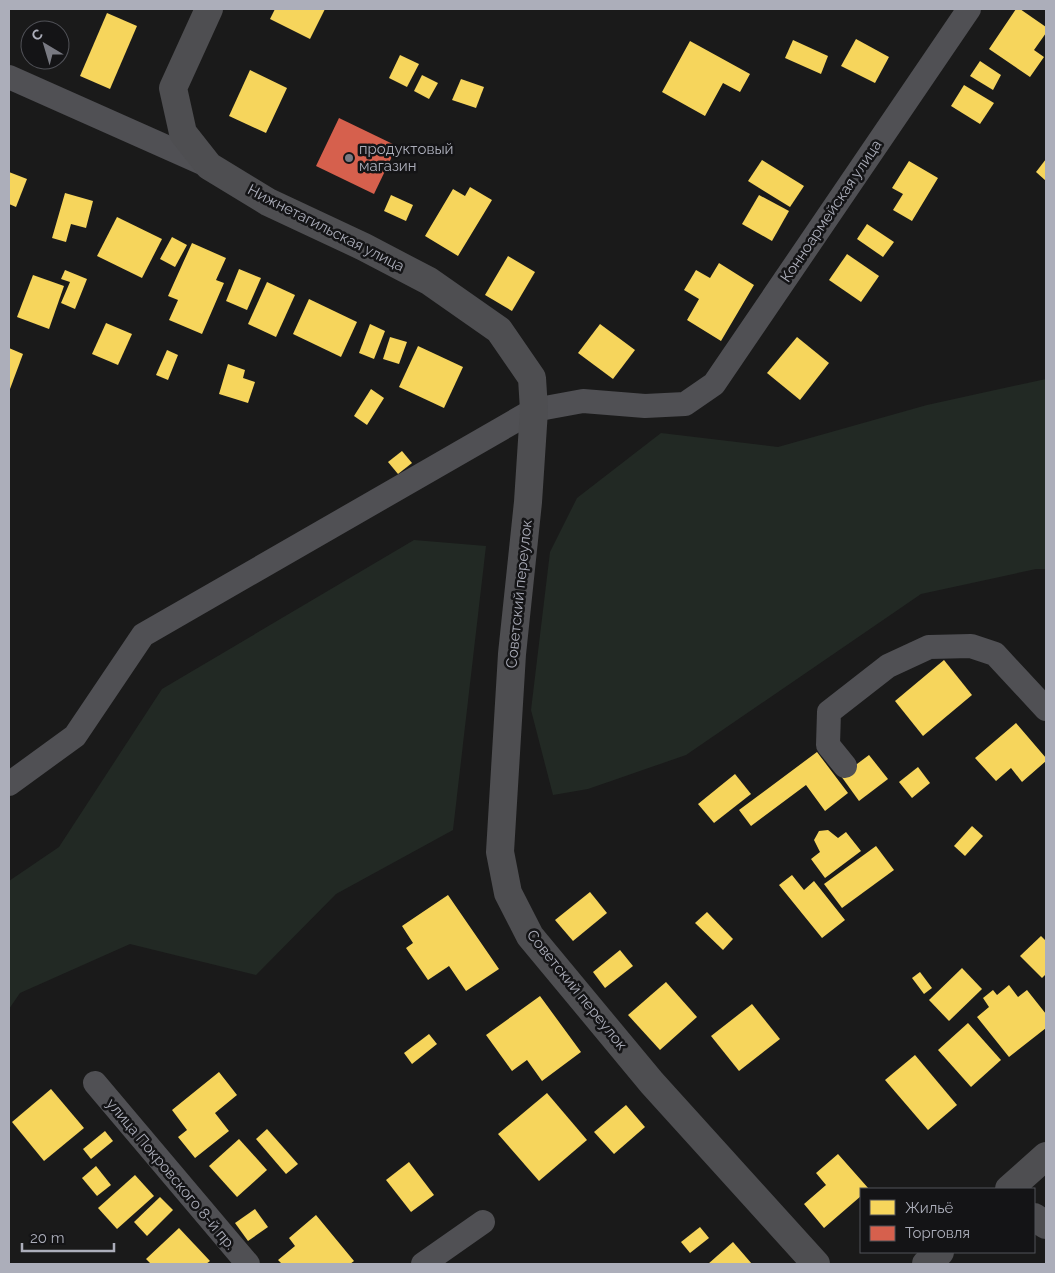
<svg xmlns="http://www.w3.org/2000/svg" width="1055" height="1273" viewBox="0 0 1055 1273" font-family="Raleway,sans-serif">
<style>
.green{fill:#222924}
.homes{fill:#f6d55c}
.shops{fill:#d6604d}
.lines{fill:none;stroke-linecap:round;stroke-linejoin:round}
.street{stroke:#505054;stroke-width:24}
.secondary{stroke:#4e4e51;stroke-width:28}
.poi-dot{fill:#797a82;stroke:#141416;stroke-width:2}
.labels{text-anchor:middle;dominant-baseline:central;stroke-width:5;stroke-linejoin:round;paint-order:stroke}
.poi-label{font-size:15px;fill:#acaeba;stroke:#141416;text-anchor:start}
.street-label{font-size:15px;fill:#acaeba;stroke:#141416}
</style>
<rect width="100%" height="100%" fill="#1a1a1a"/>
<g class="green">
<path d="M1046 379V569H1036L921 594 686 755 588 789 553 795 531 710 550 552 577 498 661 433 778 447 927 405Z"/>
<path d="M414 540 486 546 453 830 336 894 256 975 130 944 20 993 9 1009V881L59 847 162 689Z"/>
</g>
<g class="homes">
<path d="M275 9H325L310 39 270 19Z"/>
<path d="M1016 9H1020L1046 27V33L1034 50 1044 57 1030 77 989 49Z"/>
<path d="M107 13 137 26 110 89 80 76Z"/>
<path d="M856 39 889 57 875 83 841 66Z"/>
<path d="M793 40 828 56 821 74 785 58Z"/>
<path d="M690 41 750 74 740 92 723 83 705 116 662 92Z"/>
<path d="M400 55 419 64 407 87 389 78Z"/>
<path d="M980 61 1001 75 993 90 970 76Z"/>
<path d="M250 70 287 88 266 133 229 116Z"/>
<path d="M422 75 438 83 429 99 414 91Z"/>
<path d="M461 79 484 87 476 108 452 100Z"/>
<path d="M964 85 994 103 980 124 951 106Z"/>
<path d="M1046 159V181L1036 172Z"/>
<path d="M762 160 804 186 790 207 748 181Z"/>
<path d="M909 161 938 178 912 221 893 210 903 194 892 188Z"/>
<path d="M9 172 27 179 16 207 9 204Z"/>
<path d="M470 187 492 200 458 256 425 236 453 189 465 196Z"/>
<path d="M65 193 93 201 86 228 71 224 66 242 52 238Z"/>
<path d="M391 195 413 205 406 221 384 211Z"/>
<path d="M759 195 789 211 772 241 742 224Z"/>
<path d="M117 217 162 239 142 278 97 256Z"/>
<path d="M867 224 894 242 883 257 857 239Z"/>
<path d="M172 237 187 245 175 267 160 259Z"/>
<path d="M192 243 226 258 216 280 224 283 202 334 169 320 178 300 168 296Z"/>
<path d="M847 254 879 276 861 302 829 280Z"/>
<path d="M508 256 535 272 512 311 485 295Z"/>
<path d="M719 263 754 285 721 341 687 320 699 299 684 290 696 270 710 278Z"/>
<path d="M239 269 261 278 247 310 226 301Z"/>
<path d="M65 270 87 279 75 309 61 303 70 282 61 279Z"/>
<path d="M33 275 64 286 49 329 17 317Z"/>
<path d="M267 282 295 295 276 337 248 324Z"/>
<path d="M309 299 357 322 341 357 293 334Z"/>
<path d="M106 323 132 334 118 365 92 354Z"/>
<path d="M370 324 385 331 374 359 359 353Z"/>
<path d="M600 324 635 350 613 379 578 353Z"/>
<path d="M390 337 407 342 399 364 383 359Z"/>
<path d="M797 337 829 363 800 400 767 373Z"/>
<path d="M418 346 463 367 444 408 399 387Z"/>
<path d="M9 348 23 354 10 389H9Z"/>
<path d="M167 350 178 355 168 380 156 375Z"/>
<path d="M228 364 245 370 243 378 255 382 248 403 219 394Z"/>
<path d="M371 389 384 398 367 425 354 416Z"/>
<path d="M402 451 412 463 398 474 388 462Z"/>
<path d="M944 660 972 695 923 736 895 701Z"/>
<path d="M1016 723 1046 758V761L1022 782 1011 768 996 781 975 758Z"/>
<path d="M817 752 848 793 825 811 806 785 751 826 739 810Z"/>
<path d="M869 755 888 779 859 801 841 776Z"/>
<path d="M918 767 930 783 912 798 899 782Z"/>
<path d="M735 774 751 794 714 823 698 804Z"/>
<path d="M972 826 983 836 965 856 954 846Z"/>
<path d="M828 830 838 838 846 832 861 851 825 878 811 859 820 852 814 840 819 831Z"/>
<path d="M876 846 894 870 842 908 824 884Z"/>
<path d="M792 875 804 890 814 881 845 920 822 938 779 885Z"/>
<path d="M590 892 607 913 573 941 555 920Z"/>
<path d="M448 895 499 969 466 991 449 966 428 980 406 948 413 943 402 926Z"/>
<path d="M707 912 733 939 723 950 695 923Z"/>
<path d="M1041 936 1046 941V974L1042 978 1020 956Z"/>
<path d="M620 950 633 966 605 988 593 972Z"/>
<path d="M962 968 982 989 949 1021 929 1000Z"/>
<path d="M920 972 932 988 924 994 912 978Z"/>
<path d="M666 982 697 1017 660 1050 628 1015Z"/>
<path d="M1009 985 1018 997 1027 990 1046 1014V1028L1009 1057 977 1017 989 1007 983 998 993 990 997 995Z"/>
<path d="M540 996 581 1052 542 1081 527 1060 512 1071 486 1035Z"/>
<path d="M752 1004 780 1039 739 1071 711 1036Z"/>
<path d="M968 1023 1001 1060 971 1087 938 1050Z"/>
<path d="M429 1034 437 1044 412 1064 404 1053Z"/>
<path d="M915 1055 957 1105 928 1130 885 1080Z"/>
<path d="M219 1072 237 1095 215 1113 229 1131 195 1158 178 1137 187 1130 172 1110Z"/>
<path d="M51 1089 84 1128 44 1161 12 1122Z"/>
<path d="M547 1093 587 1140 539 1181 498 1134Z"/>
<path d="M626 1105 645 1127 614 1154 594 1132Z"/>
<path d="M267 1129 298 1164 286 1174 256 1139Z"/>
<path d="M105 1131 113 1141 91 1159 83 1149Z"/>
<path d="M239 1139 267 1170 237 1197 209 1166Z"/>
<path d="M838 1154 869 1189H861V1196L824 1228 804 1204 826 1185 816 1173Z"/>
<path d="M409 1162 434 1195 411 1212 386 1180Z"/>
<path d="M96 1166 111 1185 97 1196 82 1178Z"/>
<path d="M135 1175 154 1196 117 1229 98 1208Z"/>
<path d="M160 1197 173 1210 147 1236 134 1222Z"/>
<path d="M255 1209 268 1227 248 1241 235 1223Z"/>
<path d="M316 1215 354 1261 350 1264H282L278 1260 295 1246 289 1238Z"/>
<path d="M700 1227 709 1238 690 1253 681 1242Z"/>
<path d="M179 1228 210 1261 206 1264H151L146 1259Z"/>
<path d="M733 1242 752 1264H708Z"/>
</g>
<path class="shops" d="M339 118 397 146 374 194 316 166Z"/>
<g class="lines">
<g class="street">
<path d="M9 77 209 166"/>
<path d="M845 766 828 745 829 712 888 666 929 647 971 646 995 654 1046 709"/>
<path d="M9 784 75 736 143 635 534 410 583 401 645 406 685 404 714 384 969 9"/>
<path d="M95 1083 248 1264"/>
<path d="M423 1264 483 1222"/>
</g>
<g class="secondary">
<path d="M209 9 173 88 183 133 209 166 268 202 364 247 429 281 499 330 532 378 534 410 528 502 512 654 500 852 508 893 530 936 652 1083 816 1264"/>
<path d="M1009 1189 1046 1156"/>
<path d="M1034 1217 1046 1225"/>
<path d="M926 1264 940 1252"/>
</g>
</g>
<circle class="poi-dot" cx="349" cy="158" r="5"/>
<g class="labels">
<g class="poi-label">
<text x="359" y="149">продуктовый<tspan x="359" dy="17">магазин</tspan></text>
</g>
<g class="street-label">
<text transform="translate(831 211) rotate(-56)">Конноармейская улица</text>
<text transform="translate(326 228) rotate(27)">Нижнетагильская улица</text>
<text transform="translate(519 594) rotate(-84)">Советский переулок</text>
<text transform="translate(577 990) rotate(51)">Советский переулок</text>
<text transform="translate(171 1174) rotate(50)">улица Покровского 8-й пр.</text>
</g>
</g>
<rect width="1055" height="1273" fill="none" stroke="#acaeba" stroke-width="20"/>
<rect x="860" y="1188" width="175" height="65" fill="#141416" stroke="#515258"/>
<rect x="870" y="1200" width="25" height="15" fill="#f6d55c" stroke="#515258"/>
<text x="905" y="1213" font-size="15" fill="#acaeba">Жильё</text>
<rect x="870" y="1226" width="25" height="15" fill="#d6604d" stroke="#515258"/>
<text x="905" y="1238" font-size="15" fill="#acaeba">Торговля</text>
<g transform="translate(45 45) rotate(322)"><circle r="24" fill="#141416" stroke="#515258"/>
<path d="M0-4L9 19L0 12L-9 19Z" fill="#797a82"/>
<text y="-8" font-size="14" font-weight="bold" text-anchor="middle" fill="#acaeba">С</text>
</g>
<path d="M22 1243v8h92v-8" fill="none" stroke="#acaeba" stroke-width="2.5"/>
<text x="30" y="1243" font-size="15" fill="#acaeba" stroke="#141416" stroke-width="4" paint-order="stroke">20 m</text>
</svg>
